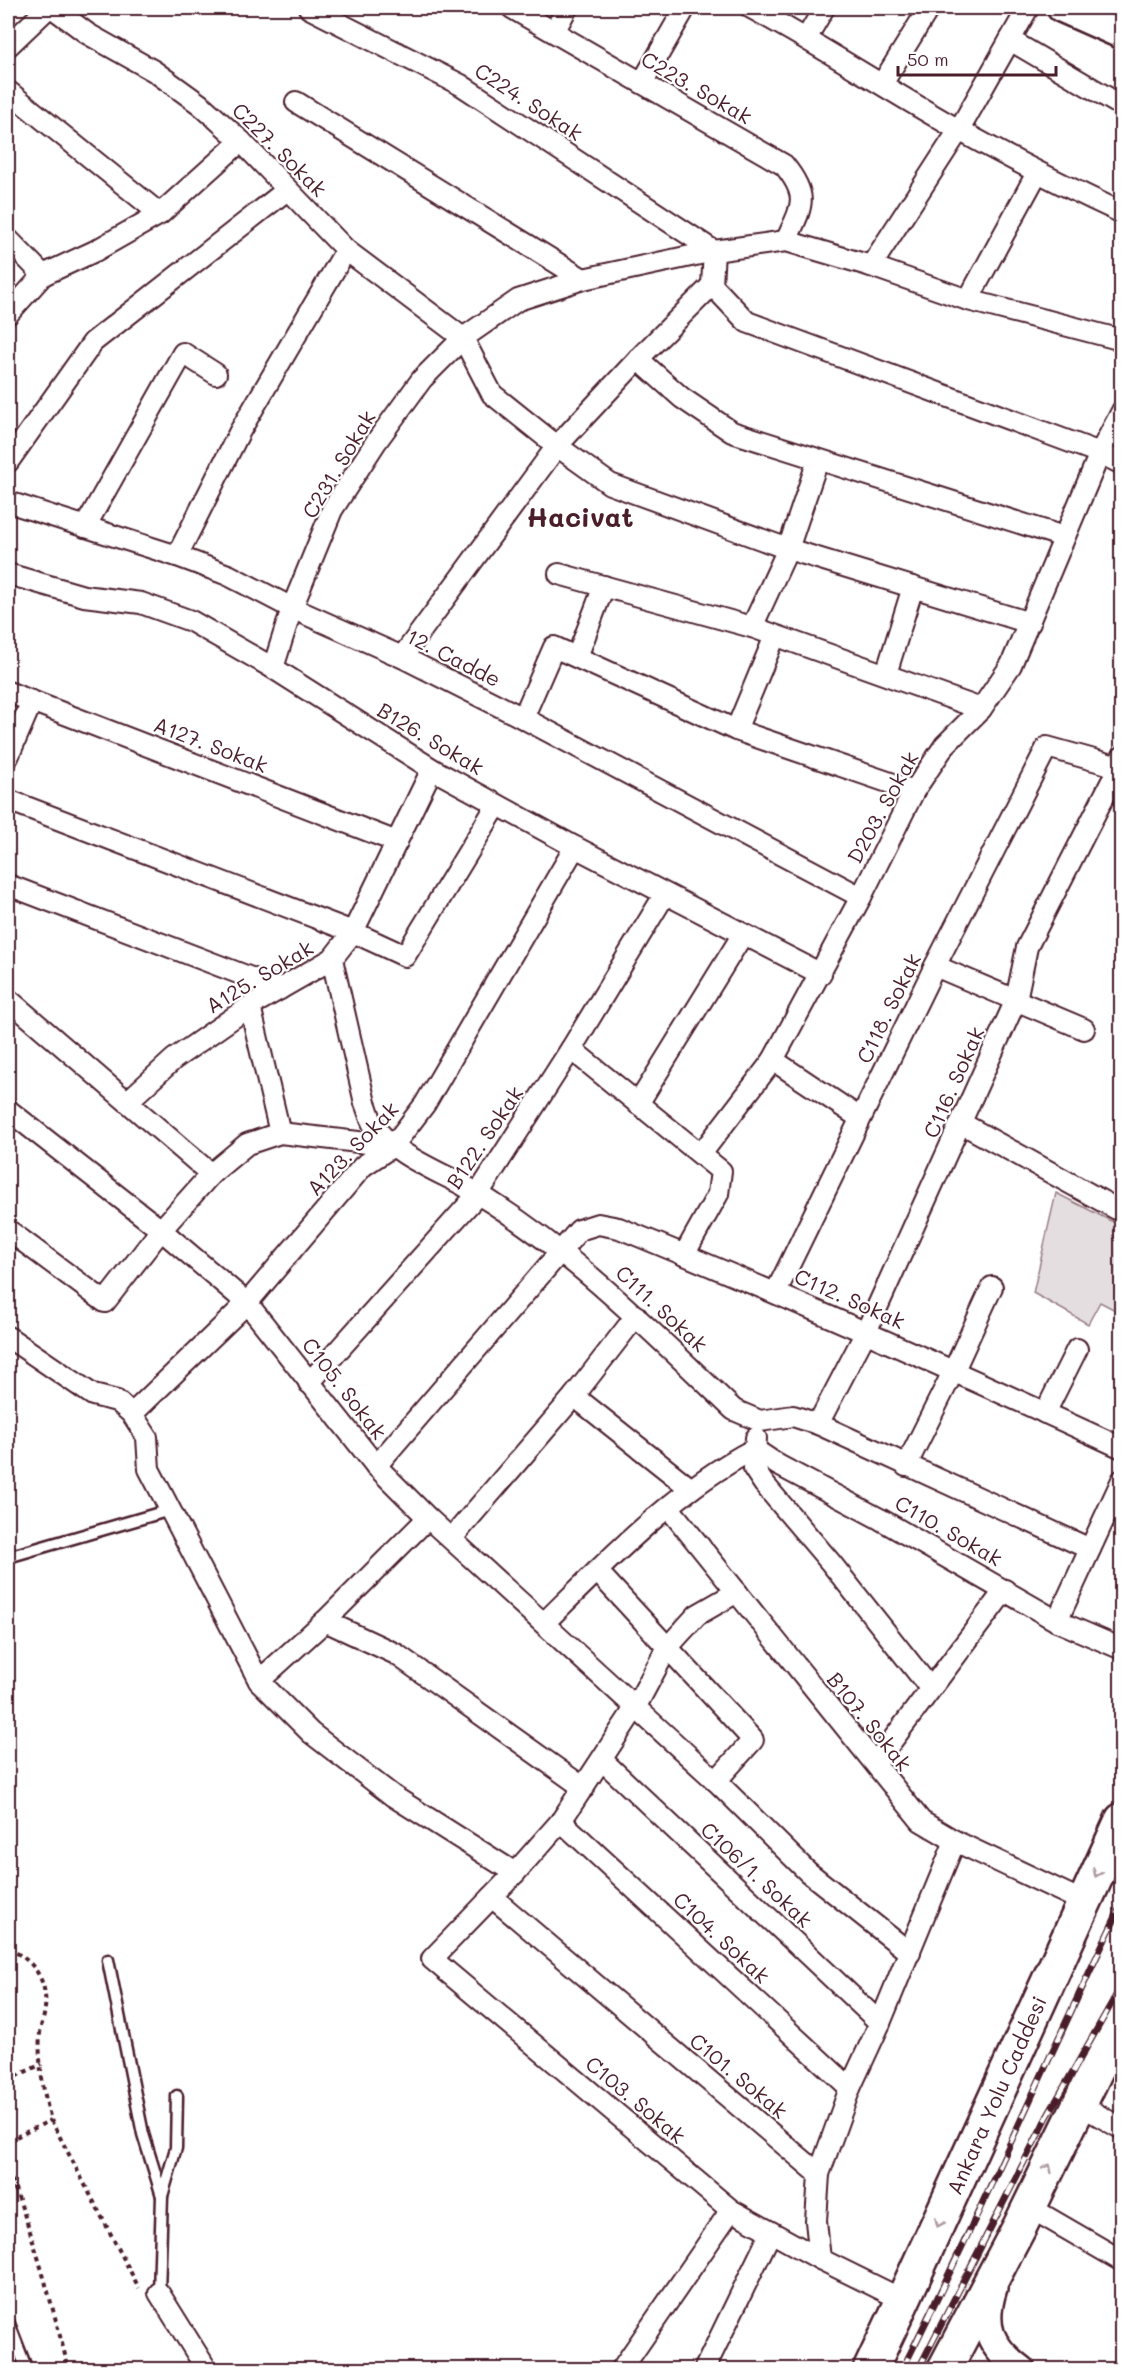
<svg xmlns="http://www.w3.org/2000/svg" width="1129" height="2377" viewBox="0 0 1129 2377" font-family="Mali,sans-serif">
<style>
.green{fill:#e5dee0;stroke:#987e86;stroke-width:1.5}
.lines{fill:none;stroke-linecap:round;stroke-linejoin:round}
.lane-casing{stroke:#4a1f2b;stroke-width:15}
.street-casing{stroke:#4a1f2b;stroke-width:24}
.secondary-casing{stroke:#4a1f2b;stroke-width:32}
.highway-casing{stroke:#4a1f2b;stroke-width:38}
.path{stroke:#4a1f2b;stroke-width:4;stroke-dasharray:4.5 4.5;stroke-linecap:butt}
.lane{stroke:#fff;stroke-width:10}
.street{stroke:#fff;stroke-width:20}
.secondary{stroke:#fff;stroke-width:27}
.highway{stroke:#fff;stroke-width:33}
.rail-casing{stroke:#4a1f2b;stroke-width:7}
.rail{stroke:#fff;stroke-width:4.5;stroke-dasharray:14;stroke-linecap:butt}
.oneway{stroke:#ae9aa0}
.labels{text-anchor:middle;dominant-baseline:central;stroke-width:4.5;stroke-linejoin:round;paint-order:stroke}
.street-label{font-size:21px;fill:#4a1f2b;stroke:#fff}
.district-label{font-size:27px;font-weight:bold;fill:#4a1f2b;stroke:#fff}
</style>
<rect width="100%" height="100%" fill="#fff"/>
<filter id="ink" filterUnits="userSpaceOnUse"><feTurbulence type="fractalNoise" baseFrequency=".0167" numOctaves="2"/><feDisplacementMap in="SourceGraphic" scale="12" xChannelSelector="R" yChannelSelector="G"/><feConvolveMatrix kernelMatrix="1 2 1 2 8 2 1 2 1" color-interpolation-filters="sRGB"/></filter>
<g filter="url(#ink)">
<path class="green" d="M1056 1193 1121 1226V1313L1100 1302 1088 1324 1033 1293Z"/>
<g class="lines">
<g class="lane-casing">
<g id="lane">
<path d="M8 1557 170 1510"/>
<path d="M108 1960 143 2134 162 2196"/>
<path d="M159 2293 162 2196 176 2148 177 2096"/>
<path d="M8 2321 27 2370"/>
</g>
</g>
<g class="street-casing">
<g id="street">
<path d="M53 8 88 34 154 71 201 105 241 141 346 250 463 338 492 394 557 446 610 484 788 549 1030 623"/>
<path d="M309 8 461 85 714 251 712 285 638 359 557 446 402 657"/>
<path d="M512 8 784 165C810 197 802 206 786 241"/>
<path d="M751 8C822 46 889 91 959 130 1012 160 1067 187 1122 213"/>
<path d="M554 32 567 8"/>
<path d="M807 37 824 8"/>
<path d="M1010 40 1122 106"/>
<path d="M8 46 48 8"/>
<path d="M642 83 685 8"/>
<path d="M882 84 929 8"/>
<path d="M8 91 160 214"/>
<path d="M296 102 583 279"/>
<path d="M8 239 43 275"/>
<path d="M871 266 959 130 1028 8"/>
<path d="M712 285 747 322 1100 453 1122 464"/>
<path d="M968 300 1037 173"/>
<path d="M8 314 43 275 95 251 160 214 241 141"/>
<path d="M638 359 682 398 732 432 1064 537"/>
<path d="M8 462 93 342 287 190"/>
<path d="M8 502 177 556 228 575 292 608 402 657 523 718 861 897"/>
<path d="M85 527 183 353 216 374"/>
<path d="M177 556 240 431 346 250"/>
<path d="M8 574 84 596 141 603 191 621 273 668 432 769 575 847 821 974"/>
<path d="M559 574 752 627 981 709"/>
<path d="M752 627 788 549 818 460"/>
<path d="M577 657 604 586"/>
<path d="M273 668 292 608 332 510 376 442 422 379 463 338 518 300 583 279 714 251 786 241 871 266 968 300 1122 340"/>
<path d="M886 674 913 587"/>
<path d="M8 692 397 842"/>
<path d="M523 718 554 647 736 730 914 791"/>
<path d="M736 730 775 636"/>
<path d="M8 757 32 701"/>
<path d="M8 800 353 932 405 956 497 805"/>
<path d="M8 885 280 989"/>
<path d="M332 959 365 1103C368 1110 370 1118 373 1124 388 1151 437 1171 463 1185 566 1244 649 1329 734 1410L760 1421 793 1416 818 1424 1090 1549"/>
<path d="M935 966 1084 1029"/>
<path d="M8 999 211 1174"/>
<path d="M250 1006 280 1133"/>
<path d="M571 1049 721 1171 718 1194 684 1255"/>
<path d="M773 1060 860 1118"/>
<path d="M128 1101 174 1059 250 1006 332 959 353 932 432 769"/>
<path d="M638 1104 743 934"/>
<path d="M8 1110 161 1230 247 1303 376 1466 428 1518 716 1781 808 1872 910 1953"/>
<path d="M961 1123 1122 1212"/>
<path d="M701 1154 773 1060 861 897 914 791 945 745 981 709 1011 665 1100 453 1122 411"/>
<path d="M8 1230 105 1302 161 1230 211 1174 247 1144 280 1133 393 1146"/>
<path d="M776 1292 935 966 1047 747 1119 767"/>
<path d="M8 1337 93 1395 117 1401 132 1414 147 1437 149 1469 259 1681 311 1733 393 1796 515 1873"/>
<path d="M309 1383 478 1194 571 1049 665 894"/>
<path d="M574 1396 691 1489"/>
<path d="M1045 1413 1077 1349"/>
<path d="M132 1414 247 1303 363 1166 393 1146 425 1104 575 847"/>
<path d="M818 1424 866 1332 1016 1000 1027 947 1119 767 1122 757"/>
<path d="M756 1438 754 1469 764 1484 831 1563 930 1688"/>
<path d="M376 1466 579 1230 598 1224 619 1228C789 1297 955 1371 1122 1448"/>
<path d="M906 1466 954 1370 992 1287"/>
<path d="M669 1508 921 1821 955 1841 1084 1902"/>
<path d="M452 1538 574 1396 636 1316"/>
<path d="M597 1571 753 1740 716 1781"/>
<path d="M737 1592 697 1615 667 1648 635 1708 561 1821 515 1873 432 1959 731 2210 820 2259"/>
<path d="M325 1621 396 1654 584 1788"/>
<path d="M1057 1621 1122 1480"/>
<path d="M544 1623C608 1560 674 1491 754 1449L778 1465 880 1519 1057 1621 1122 1649"/>
<path d="M259 1681 325 1621 428 1518"/>
<path d="M602 1760 880 2023"/>
<path d="M876 1762 1005 1590"/>
<path d="M561 1821 850 2088"/>
<path d="M492 1897 819 2174 816 2221 820 2259 903 2300"/>
<path d="M1079 2104 1122 2129"/>
<path d="M819 2174 850 2088 880 2023 955 1841"/>
<path d="M1029 2207 1122 2261"/>
<path d="M159 2293 207 2370"/>
<path d="M621 2370 731 2210"/>
<path d="M704 2370 771 2232"/>
</g>
</g>
<g class="secondary-casing">
<g id="secondary">
<path d="M1061 8 1122 35"/>
<path d="M993 2288C981 2326 989 2346 1021 2370"/>
</g>
</g>
<g class="highway-casing">
<g id="highway">
<path d="M870 2370 903 2300 1122 1820"/>
<path d="M944 2370 1020 2226 1122 2017"/>
</g>
</g>
<g class="path">
<path d="M8 1949C36 1960 50 1985 44 2015 43 2021 40 2027 40 2033 38 2061 43 2092 51 2120L139 2288"/>
<path d="M8 2080 42 2064"/>
<path d="M8 2141 51 2120"/>
<path d="M8 2171C34 2235 51 2302 69 2370"/>
</g>
<use href="#lane" class="lane"/>
<use href="#street" class="street"/>
<use href="#secondary" class="secondary"/>
<use href="#highway" class="highway"/>
<g class="rail-casing">
<g id="rail">
<path d="M902 2370C980 2216 1047 2058 1122 1904"/>
<path d="M918 2370 1047 2117 1122 1985"/>
</g>
</g>
<use href="#rail" class="rail"/>
</g>
<defs><path id="oneway-chevron" d="M-2-3.5L2.5 0L-2 3.5" fill="none" stroke-width="1.6" stroke-linecap="round" stroke-linejoin="round" transform="scale(1.5)"/></defs>
<g class="oneway">
<use href="#oneway-chevron" transform="translate(1097 1873) rotate(114)"/>
<use href="#oneway-chevron" transform="translate(1048 2168) rotate(-64)"/>
<use href="#oneway-chevron" transform="translate(939 2223) rotate(114)"/>
</g>
</g>
<g class="labels">
<g class="street-label">
<text transform="translate(697 87) rotate(30)">C223. Sokak</text>
<text transform="translate(529 101) rotate(33)">C224. Sokak</text>
<text transform="translate(280 149) rotate(45)">C227. Sokak</text>
<text transform="translate(338 464) rotate(-59)">C231. Sokak</text>
<text transform="translate(454 657) rotate(27)">12. Cadde</text>
<text transform="translate(431 738) rotate(31)">B126. Sokak</text>
<text transform="translate(211 744) rotate(21)">A127. Sokak</text>
<text transform="translate(882 807) rotate(-61)">D203. Sokak</text>
<text transform="translate(259 976) rotate(-31)">A125. Sokak</text>
<text transform="translate(888 1008) rotate(-64)">C118. Sokak</text>
<text transform="translate(953 1082) rotate(-66)">C116. Sokak</text>
<text transform="translate(484 1137) rotate(-56)">B122. Sokak</text>
<text transform="translate(352 1148) rotate(-46)">A123. Sokak</text>
<text transform="translate(850 1298) rotate(24)">C112. Sokak</text>
<text transform="translate(662 1308) rotate(43)">C111. Sokak</text>
<text transform="translate(345 1388) rotate(52)">C105. Sokak</text>
<text transform="translate(949 1530) rotate(30)">C110. Sokak</text>
<text transform="translate(870 1721) rotate(51)">B107. Sokak</text>
<text transform="translate(757 1874) rotate(43)">C106/1. Sokak</text>
<text transform="translate(722 1937) rotate(43)">C104. Sokak</text>
<text transform="translate(739 2075) rotate(40)">C101. Sokak</text>
<text transform="translate(996 2095) rotate(-66)">Ankara Yolu Caddesi</text>
<text transform="translate(636 2099) rotate(40)">C103. Sokak</text>
</g>
<g class="district-label">
<text x="580" y="516">Hacivat</text>
</g>
</g>
<rect width="1129" height="2377" fill="none" stroke="#fff" stroke-width="30"/>
<rect x="15" y="15" width="1099" height="2347" fill="none" stroke="#4a1f2b" stroke-width="2" filter="url(#ink)"/>
<path d="M898 66v9h158v-9" fill="none" stroke="#4a1f2b" stroke-width="3"/>
<text x="907" y="66" font-size="18" fill="#4a1f2b" stroke="#ffffff" stroke-width="4.5" paint-order="stroke">50 m</text>
</svg>
